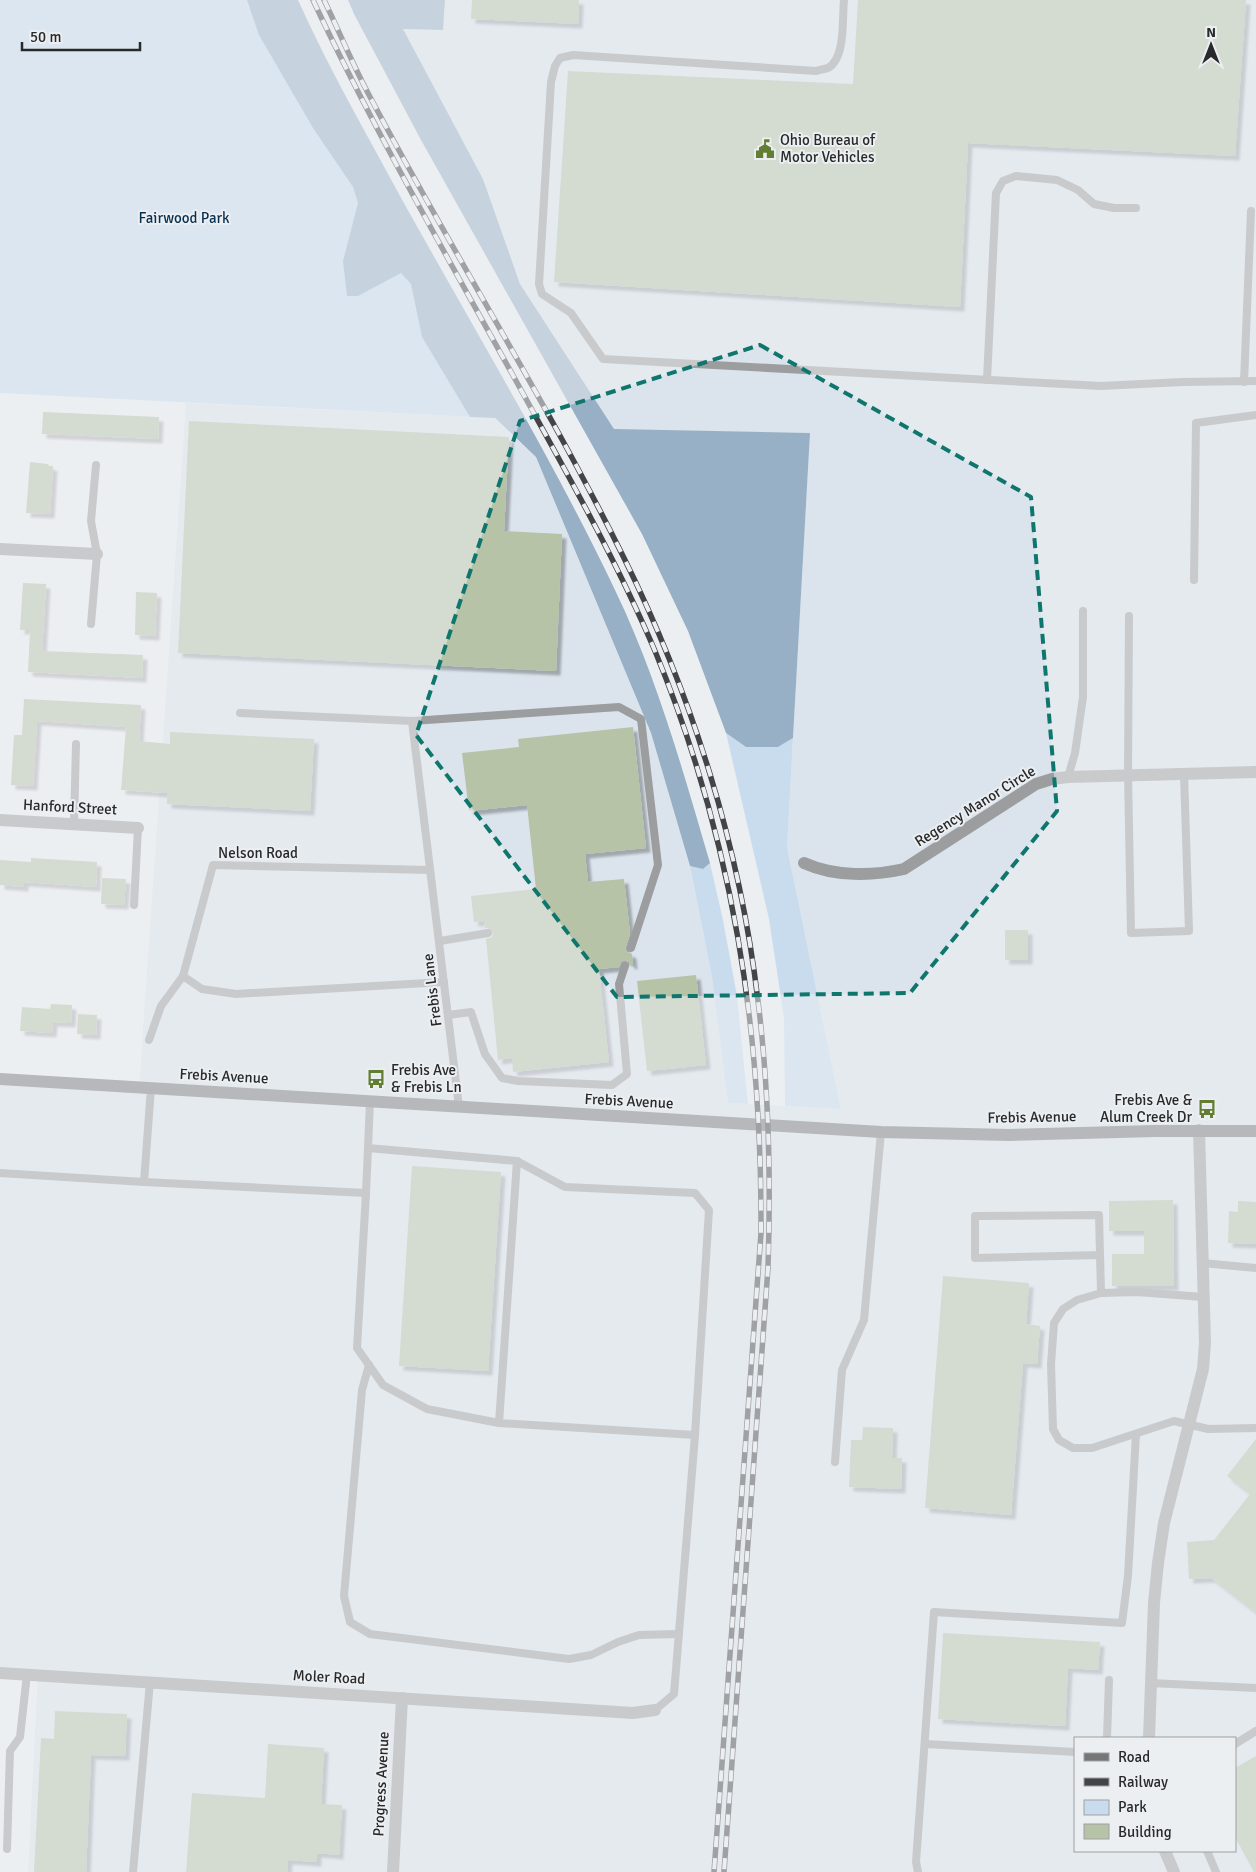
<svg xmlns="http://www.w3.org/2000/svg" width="1256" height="1872" viewBox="0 0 1256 1872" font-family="Signika,sans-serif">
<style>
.built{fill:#dbe4ec;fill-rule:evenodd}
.green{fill:#c8dcee}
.forest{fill:#98b0c5}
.building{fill:#b7c3a7;filter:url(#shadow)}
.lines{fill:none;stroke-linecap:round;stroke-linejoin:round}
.lane{stroke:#9c9d9e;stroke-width:8}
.street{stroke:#9c9d9e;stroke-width:12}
.secondary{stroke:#747678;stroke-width:12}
.rail-casing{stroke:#424445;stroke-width:5.5}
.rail{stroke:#eceff2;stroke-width:4;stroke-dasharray:11;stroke-linecap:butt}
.marked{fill:none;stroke:#0f766e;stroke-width:4;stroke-dasharray:10 6;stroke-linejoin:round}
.labels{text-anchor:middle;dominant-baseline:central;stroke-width:4;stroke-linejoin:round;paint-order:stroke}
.poi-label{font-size:15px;fill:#28292a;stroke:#eceff2;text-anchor:start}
.park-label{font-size:15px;fill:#083151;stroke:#eceff2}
.street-label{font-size:15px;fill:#28292a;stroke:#eceff2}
</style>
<defs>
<filter id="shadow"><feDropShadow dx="4.5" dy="4.5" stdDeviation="1" flood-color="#0004"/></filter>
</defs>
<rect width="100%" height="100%" fill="#eceff2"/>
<path class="built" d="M445 0H1256V1872H28L38 1673 0 1670V1080L139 1088 186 403 494 418 536 457 651 733 690 866 712 977 728 1103 841 1109 787 847 810 433 614 430 520 284 483 179 403 29 443 30ZM1075 1738H1235V1851H1075Z"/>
<g class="green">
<path d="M0 0H285L494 418 0 393Z"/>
<path d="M726 733 746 747H778L793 738 787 847 841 1109 785 1106 784 1018 769 919Z"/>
<path d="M710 863 723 920 737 996 748 1104 728 1103 712 977 690 866 703 869Z"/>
</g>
<g class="forest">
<path d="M247 0H298C321 51 348 101 375 150 454 297 543 439 615 590 657 677 683 771 710 863L703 869 690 866 651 733 536 457 495 418 470 417 422 337 411 284 401 273 358 296H347L343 261 358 203 353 187 313 128 259 35Z"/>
<path d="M348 0H445L443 30 403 29 483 179 520 284 614 429 810 433 793 738 778 747H746L726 733 688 631 642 534 421 140 354 14Z"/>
</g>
<g class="building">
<path d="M472 0H579L578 24 471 19Z"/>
<path d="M858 0H1246L1235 156 968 143 960 307 554 282 568 71 853 84Z"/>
<path d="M43 412 159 417 158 439 42 434Z"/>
<path d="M189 421 509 437 504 531 562 534 556 671 178 653Z"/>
<path d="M30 462 48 464 49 466H53L50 514 26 513Z"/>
<path d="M23 583 46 584 42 651 143 655 142 678 28 672 30 630H20Z"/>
<path d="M136 592 157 593 155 636 135 635Z"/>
<path d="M24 699 141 705 139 741 170 744V732L314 739 310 811 167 804V793L121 790 126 727 37 721 33 786 11 785 14 735H22Z"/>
<path d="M633 727 646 848 585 854 588 882 624 879 630 934 625 949 627 952 632 954 633 965H631L629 962 624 960 621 962 619 967 599 969 609 1062 513 1072 512 1058 498 1060 486 939 492 937 493 932 490 928H485L484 921 474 922 471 896 536 889 527 805 469 811 462 753 519 747 518 739Z"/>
<path d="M31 858 97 862 96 887 24 882V887L0 885V860L31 862Z"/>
<path d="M102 878 126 879 124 905 101 904Z"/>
<rect x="1005" y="930" width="23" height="30"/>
<path d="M696 975 706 1065 647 1071 637 981Z"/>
<path d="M51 1004 72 1005 71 1023 53 1022 52 1033 20 1031 22 1007 50 1009Z"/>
<path d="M78 1014 97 1015 96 1035 77 1034Z"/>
<path d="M412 1166 501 1172 488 1371 399 1366Z"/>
<path d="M1173 1200 1174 1286H1112V1254H1144V1231H1109V1201Z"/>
<path d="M1238 1201 1256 1202V1244L1228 1243 1229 1211 1238 1212Z"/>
<path d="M943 1276 1029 1283 1026 1324 1040 1326 1037 1364 1023 1363 1011 1515 925 1508Z"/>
<path d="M863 1427 893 1428 892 1458H902L901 1489 849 1487 851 1440H862Z"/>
<path d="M1256 1439V1613L1211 1578 1189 1579 1187 1542 1214 1540 1250 1494 1227 1476Z"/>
<path d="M943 1633 1100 1642 1098 1670 1068 1668 1065 1726 938 1719Z"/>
<path d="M55 1711 127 1714 125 1756 91 1755 86 1872H34L41 1738 54 1739Z"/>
<path d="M268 1744 324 1748 321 1804 342 1805 339 1855 317 1853V1862L288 1860 287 1872H186L192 1793 265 1798Z"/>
<path d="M1256 1756V1872H1254L1235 1837V1768Z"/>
</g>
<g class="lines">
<g class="lane">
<path d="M844 0C842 18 846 58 828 68 824 69 819 70 816 71L573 55 560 58 555 66 551 82 539 284 542 294 571 313 603 359 1101 386 1182 382 1256 381"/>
<path d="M987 380 996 193 1003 181 1016 176 1057 180 1078 190 1094 204 1114 208H1136"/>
<path d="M1244 382 1251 211"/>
<path d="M1194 580 1196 423 1256 415"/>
<path d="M1129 616 1128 774 1131 933 1189 931 1184 773"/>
<path d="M91 624 97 554 91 521 96 465"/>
<path d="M240 713 412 721 459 1107"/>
<path d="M412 721 619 707 641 719 658 865 631 948"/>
<path d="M1068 777 1075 753 1083 697V611"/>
<path d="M74 824 76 744"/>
<path d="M134 905 138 828"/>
<path d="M440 941 488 933"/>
<path d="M183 976 202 989 236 994 444 982"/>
<path d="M448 1015 471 1012 485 1054 502 1078 518 1081 612 1085 627 1074 619 984 625 966"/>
<path d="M149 1040 161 1006 183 976 213 865 430 870"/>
<path d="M370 1101 368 1148 517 1161 565 1187 695 1193 709 1210 695 1435 674 1694 655 1710"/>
<path d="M517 1161 499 1423 695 1435"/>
<path d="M0 1173 144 1182 151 1088"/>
<path d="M144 1182 366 1193 368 1148"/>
<path d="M366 1193 357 1348 383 1385 427 1409 499 1423"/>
<path d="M1100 1255 975 1258V1216L1099 1215 1101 1293"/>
<path d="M1202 1263 1256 1268"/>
<path d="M1203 1297 1137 1292 1101 1293 1077 1300 1063 1309 1054 1323 1051 1364 1053 1429 1059 1440 1073 1448H1092L1174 1421 1208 1429 1256 1428"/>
<path d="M369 1365 362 1390 344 1596 350 1622 370 1634 569 1659 591 1655 618 1642 639 1635 679 1634"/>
<path d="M835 1462 842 1370 864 1320 881 1132"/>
<path d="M1150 1683 1256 1688"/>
<path d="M1107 1738 1109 1680"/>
<path d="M925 1744 1075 1752"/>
<path d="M1235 1744 1256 1731"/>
<path d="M7 1849 10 1751 20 1737 27 1674"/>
<path d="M1207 1851 1216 1872"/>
<path d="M133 1872 150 1682"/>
<path d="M918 1872 916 1862 934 1612 1122 1623 1128 1576 1136 1434"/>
</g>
<g class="street">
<path d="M0 549 97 554"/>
<path d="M0 820 138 828"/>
<path d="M804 863C835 877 873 876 904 869L1036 784 1052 779 1068 777 1256 772"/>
<path d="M0 1673 633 1713 655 1710"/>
<path d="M1149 1738 1154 1603 1158 1563 1164 1523 1203 1369 1205 1343 1199 1130"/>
<path d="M1165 1851 1174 1872"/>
<path d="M393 1872 402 1698"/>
</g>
<path class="secondary" d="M0 1079 881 1132 1009 1135 1155 1131H1256"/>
<g class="rail-casing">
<g id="rail">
<path d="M313 0C380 143 461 280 537 419 579 495 621 571 655 651 733 840 762 1029 761 1233L714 1872"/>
<path d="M324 0C339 31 352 63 368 93 450 249 545 398 623 556 692 695 740 847 758 1001 769 1089 771 1179 768 1268L724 1872"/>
</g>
</g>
<use href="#rail" class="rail"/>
</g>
<path d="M0 0H1256V1872H0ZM760 345 1031 497 1057 811 910 993 617 997 416 735 520 421Z" fill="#eceff2" fill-opacity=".55" fill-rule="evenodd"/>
<path class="marked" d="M760 345 1031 497 1057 811 910 993 617 997 416 735 520 421Z"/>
<defs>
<g id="civic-bare" transform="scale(1.5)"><path d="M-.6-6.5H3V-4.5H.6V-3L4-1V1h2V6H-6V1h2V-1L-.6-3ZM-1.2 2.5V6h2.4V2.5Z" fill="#637e32" stroke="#eceff2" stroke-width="2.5" paint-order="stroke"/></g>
<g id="bus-bare" transform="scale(1.5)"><path d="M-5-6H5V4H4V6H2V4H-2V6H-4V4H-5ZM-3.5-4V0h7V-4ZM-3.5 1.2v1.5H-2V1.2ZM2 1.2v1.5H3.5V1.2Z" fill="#637e32" stroke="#eceff2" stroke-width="2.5" paint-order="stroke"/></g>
</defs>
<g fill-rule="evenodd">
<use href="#civic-bare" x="765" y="149"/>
<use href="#bus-bare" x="376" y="1079"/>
<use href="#bus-bare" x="1207" y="1109"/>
</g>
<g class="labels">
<g class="poi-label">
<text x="780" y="140">Ohio Bureau of<tspan x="780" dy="17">Motor Vehicles</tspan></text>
<text x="391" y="1070">Frebis Ave<tspan x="391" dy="17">&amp; Frebis Ln</tspan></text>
<text x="1192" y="1100" text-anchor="end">Frebis Ave &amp;<tspan x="1192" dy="17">Alum Creek Dr</tspan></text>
</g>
<g class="park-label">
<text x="184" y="218">Fairwood Park</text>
</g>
<g class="street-label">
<text transform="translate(975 806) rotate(-32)">Regency Manor Circle</text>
<text transform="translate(70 807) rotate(3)">Hanford Street</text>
<text x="258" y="853">Nelson Road</text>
<text transform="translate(432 990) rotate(-97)">Frebis Lane</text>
<text transform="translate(224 1076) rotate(3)">Frebis Avenue</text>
<text transform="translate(629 1101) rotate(3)">Frebis Avenue</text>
<text transform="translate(1032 1117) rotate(-1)">Frebis Avenue</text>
<text transform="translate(329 1677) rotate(3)">Moler Road</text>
<text transform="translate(381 1784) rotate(-87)">Progress Avenue</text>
</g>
</g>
<rect x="1074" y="1737" width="162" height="115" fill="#eceff2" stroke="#9ea0a2"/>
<rect x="1084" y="1753" width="25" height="8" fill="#747678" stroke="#9ea0a2"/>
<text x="1118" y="1762" font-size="15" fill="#28292a">Road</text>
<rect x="1084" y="1778" width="25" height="8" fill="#424445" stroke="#9ea0a2"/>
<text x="1118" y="1787" font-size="15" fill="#28292a">Railway</text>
<rect x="1084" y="1800" width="25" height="15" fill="#c8dcee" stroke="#9ea0a2"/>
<text x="1118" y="1812" font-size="15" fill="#28292a">Park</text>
<rect x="1084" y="1824" width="25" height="15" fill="#b7c3a7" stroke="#9ea0a2"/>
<text x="1118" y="1837" font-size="15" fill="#28292a">Building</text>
<g transform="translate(1211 45)" stroke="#eceff2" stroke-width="4" paint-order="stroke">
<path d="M0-4L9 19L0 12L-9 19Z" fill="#28292a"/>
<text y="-8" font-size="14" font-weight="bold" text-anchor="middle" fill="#28292a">N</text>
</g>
<path d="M22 42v8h118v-8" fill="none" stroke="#28292a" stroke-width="2.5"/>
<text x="30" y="42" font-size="15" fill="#28292a" stroke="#eceff2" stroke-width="4" paint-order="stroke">50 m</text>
</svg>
